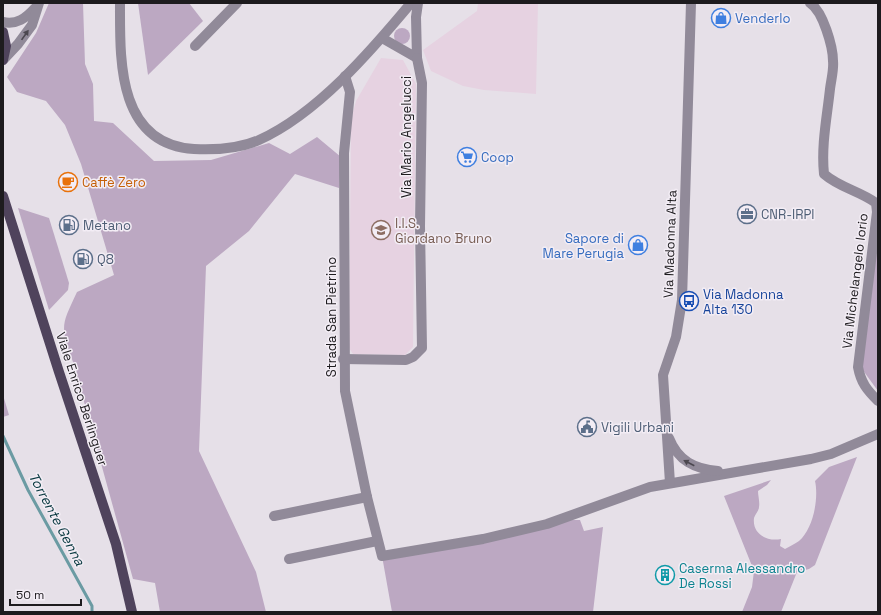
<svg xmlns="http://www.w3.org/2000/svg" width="881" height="615" viewBox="0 0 881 615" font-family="'Space Grotesk',sans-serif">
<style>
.education{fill:#e6d2e1}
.green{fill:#bca8c2}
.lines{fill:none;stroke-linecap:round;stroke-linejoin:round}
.stream{stroke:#6b9ba3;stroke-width:3}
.minor{stroke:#918a99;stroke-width:10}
.major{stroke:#4f435c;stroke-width:10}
.oneway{fill:#4b474f}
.labels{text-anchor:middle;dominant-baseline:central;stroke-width:3;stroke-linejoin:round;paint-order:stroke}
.shop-label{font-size:13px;fill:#366cbe;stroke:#f3edf5;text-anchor:start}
.street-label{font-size:13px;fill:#1d1b1e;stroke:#f3edf5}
.food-label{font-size:13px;fill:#c56008;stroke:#f3edf5;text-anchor:start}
.service-label{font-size:13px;fill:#4e5e75;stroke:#f3edf5;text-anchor:start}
.education-label{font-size:13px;fill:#785e54;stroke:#f3edf5;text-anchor:start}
.transit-label{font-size:13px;fill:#164399;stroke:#f3edf5;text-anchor:start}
.culture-label{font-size:13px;fill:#0d838f;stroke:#f3edf5;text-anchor:start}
.water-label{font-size:14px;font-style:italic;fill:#08383f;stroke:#f3edf5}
</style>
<rect width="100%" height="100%" fill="#e6e0e8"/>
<g class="education">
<path d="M478 3H538L536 94 484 90 463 86 431 71 423 50 477 11Z"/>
<path d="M381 58 403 60 416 84 413 347 405 355 353 354 349 348 351 119 356 101Z"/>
</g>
<g class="green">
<path d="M49 3H83L85 64 93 84 94 121 113 123 154 161 211 160 269 143 290 154 317 137 341 157 339 188 295 174 249 231 206 266 199 451 256 572 266 612H160L155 583 133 579 73 362C60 326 61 326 77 292L114 275 81 164 65 125 46 101 17 92 7 77 36 33Z"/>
<path d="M138 3H189L203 21 148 75Z"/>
<circle cx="402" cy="36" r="8"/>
<path d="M18 208 49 218 69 283 68 290 49 310Z"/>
<path d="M878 239V391L862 369Z"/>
<path d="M3 395 9 415 3 417Z"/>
<path d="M857 457 815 565 809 569 797 572 781 612H742L752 587 754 571 724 496 771 480 767 485 758 491C758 496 760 502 759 507 759 511 755 514 754 518 752 534 767 542 781 539L780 546 785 549C790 546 795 544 799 541 813 529 819 499 815 481L829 467Z"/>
<path d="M557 520H580L584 531 603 527 593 612H392L382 556Z"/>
</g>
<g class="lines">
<path class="stream" d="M3 436 28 490 92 606V612"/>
<g class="minor">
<path d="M120 3C120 60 117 144 194 149 216 150 239 149 259 140 317 114 371 51 411 3"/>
<path d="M810 3C823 11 833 47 833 61 834 70 831 80 830 89 827 117 821 146 824 174 840 188 860 191 876 203L877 212 858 367C861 383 867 390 878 401"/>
<path d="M3 22C17 25 26 18 35 8"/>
<path d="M382 38 417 58 416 17 418 3"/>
<path d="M195 46 237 3"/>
<path d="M3 60 18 44 32 25 39 3"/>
<path d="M345 76 350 92 344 153 345 391 367 497 382 556 483 539 547 524 650 487 811 459 831 454 878 434"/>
<path d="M343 359 406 360 413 357 422 348 420 226 422 83 417 58"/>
<path d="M669 438C678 461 695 469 718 471"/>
<path d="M670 483 663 375 676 337 682 300 691 3"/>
<path d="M274 516 367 497"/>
<path d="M289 559 377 541"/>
</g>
<g class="major">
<path d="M3 32 6 46 3 60"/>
<path d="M3 196 59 372 116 544 132 612"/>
</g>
</g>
<defs><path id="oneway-solid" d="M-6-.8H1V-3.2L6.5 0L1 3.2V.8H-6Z"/></defs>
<g class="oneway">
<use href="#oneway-solid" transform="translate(25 35) rotate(-55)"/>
<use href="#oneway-solid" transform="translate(689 463) rotate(-153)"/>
</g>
<defs>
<g id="shop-ring" transform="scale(1)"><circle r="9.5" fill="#f3edf5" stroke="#3f7fe0" stroke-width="1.5"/><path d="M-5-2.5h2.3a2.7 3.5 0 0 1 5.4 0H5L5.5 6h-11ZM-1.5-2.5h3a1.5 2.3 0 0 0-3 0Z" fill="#3f7fe0"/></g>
<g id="supermarket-ring" transform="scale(1)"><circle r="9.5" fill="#f3edf5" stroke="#3f7fe0" stroke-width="1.5"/><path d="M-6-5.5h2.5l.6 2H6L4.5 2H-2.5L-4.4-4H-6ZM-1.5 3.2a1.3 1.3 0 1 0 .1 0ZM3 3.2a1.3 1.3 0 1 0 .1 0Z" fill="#3f7fe0"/></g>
<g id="cafe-ring" transform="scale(1)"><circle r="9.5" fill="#f3edf5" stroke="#e8710a" stroke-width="1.5"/><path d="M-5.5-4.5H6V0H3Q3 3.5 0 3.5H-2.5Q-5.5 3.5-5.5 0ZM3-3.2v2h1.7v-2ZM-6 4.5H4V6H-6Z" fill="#e8710a"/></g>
<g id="office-ring" transform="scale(1)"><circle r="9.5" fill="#f3edf5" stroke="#5c6f8a" stroke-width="1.5"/><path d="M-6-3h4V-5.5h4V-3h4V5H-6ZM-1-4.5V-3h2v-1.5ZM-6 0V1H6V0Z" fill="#5c6f8a"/></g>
<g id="fuel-ring" transform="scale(1)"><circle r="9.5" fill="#f3edf5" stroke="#5c6f8a" stroke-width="1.5"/><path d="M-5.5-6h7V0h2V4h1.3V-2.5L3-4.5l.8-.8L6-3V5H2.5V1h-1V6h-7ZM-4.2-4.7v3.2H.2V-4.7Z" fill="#5c6f8a"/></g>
<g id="school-ring" transform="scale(1)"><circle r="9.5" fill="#f3edf5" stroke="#8d6e63" stroke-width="1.5"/><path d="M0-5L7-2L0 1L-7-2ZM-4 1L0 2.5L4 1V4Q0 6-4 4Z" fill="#8d6e63"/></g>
<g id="bus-ring" transform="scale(1)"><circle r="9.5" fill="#f3edf5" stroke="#1a4fb4" stroke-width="1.5"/><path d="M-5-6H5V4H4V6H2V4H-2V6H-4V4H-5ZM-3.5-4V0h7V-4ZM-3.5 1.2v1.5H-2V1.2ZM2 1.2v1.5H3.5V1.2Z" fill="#1a4fb4"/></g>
<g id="civic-ring" transform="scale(1)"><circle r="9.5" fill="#f3edf5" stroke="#5c6f8a" stroke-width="1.5"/><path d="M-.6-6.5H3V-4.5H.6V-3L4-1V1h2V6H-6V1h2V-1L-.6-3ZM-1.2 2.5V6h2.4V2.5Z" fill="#5c6f8a"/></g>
<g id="building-ring" transform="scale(1)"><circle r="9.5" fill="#f3edf5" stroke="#0f9aa8" stroke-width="1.5"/><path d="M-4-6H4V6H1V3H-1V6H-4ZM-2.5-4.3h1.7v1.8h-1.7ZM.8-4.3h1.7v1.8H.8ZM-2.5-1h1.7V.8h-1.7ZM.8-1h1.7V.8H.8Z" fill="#0f9aa8"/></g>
</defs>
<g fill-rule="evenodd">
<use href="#shop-ring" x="721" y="18"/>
<use href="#supermarket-ring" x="467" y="157"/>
<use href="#cafe-ring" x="68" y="182"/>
<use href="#office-ring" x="747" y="214"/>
<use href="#fuel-ring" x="69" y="225"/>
<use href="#school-ring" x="381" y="230"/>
<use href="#shop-ring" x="638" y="245"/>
<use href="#fuel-ring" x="83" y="259"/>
<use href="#bus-ring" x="689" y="301"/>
<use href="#civic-ring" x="587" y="427"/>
<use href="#building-ring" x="665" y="575"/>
</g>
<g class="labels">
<g class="shop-label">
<text x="735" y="18">Venderlo</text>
<text x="481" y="157">Coop</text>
<text x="624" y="238" text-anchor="end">Sapore di<tspan x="624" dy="15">Mare Perugia</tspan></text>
</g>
<g class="street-label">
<text transform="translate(406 137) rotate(-90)">Via Mario Angelucci</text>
<text transform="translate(670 244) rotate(-88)">Via Madonna Alta</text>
<text transform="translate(855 281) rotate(-83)">Via Michelangelo Iorio</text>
<text transform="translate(331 317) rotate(-90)">Strada San Pietrino</text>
<text transform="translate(82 399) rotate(72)">Viale Enrico Berlinguer</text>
</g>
<g class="food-label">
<text x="82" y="182">Caffè Zero</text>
</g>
<g class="service-label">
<text x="761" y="214">CNR-IRPI</text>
<text x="83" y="225">Metano</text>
<text x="97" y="259">Q8</text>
<text x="601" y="427">Vigili Urbani</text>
</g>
<g class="education-label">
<text x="395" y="223">I.I.S.<tspan x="395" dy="15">Giordano Bruno</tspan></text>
</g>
<g class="transit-label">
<text x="703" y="294">Via Madonna<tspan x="703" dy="15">Alta 130</tspan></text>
</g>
<g class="culture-label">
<text x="679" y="568">Caserma Alessandro<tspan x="679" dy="15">De Rossi</tspan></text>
</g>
<g class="water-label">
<text transform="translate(57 519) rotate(62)">Torrente Genna</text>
</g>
</g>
<rect width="881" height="615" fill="none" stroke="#1d1b1e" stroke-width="8"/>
<path d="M10 599v6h71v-6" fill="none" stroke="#1d1b1e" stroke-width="2"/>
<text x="16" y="599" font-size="12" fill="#1d1b1e" stroke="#f3edf5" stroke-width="3" paint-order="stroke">50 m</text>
</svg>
